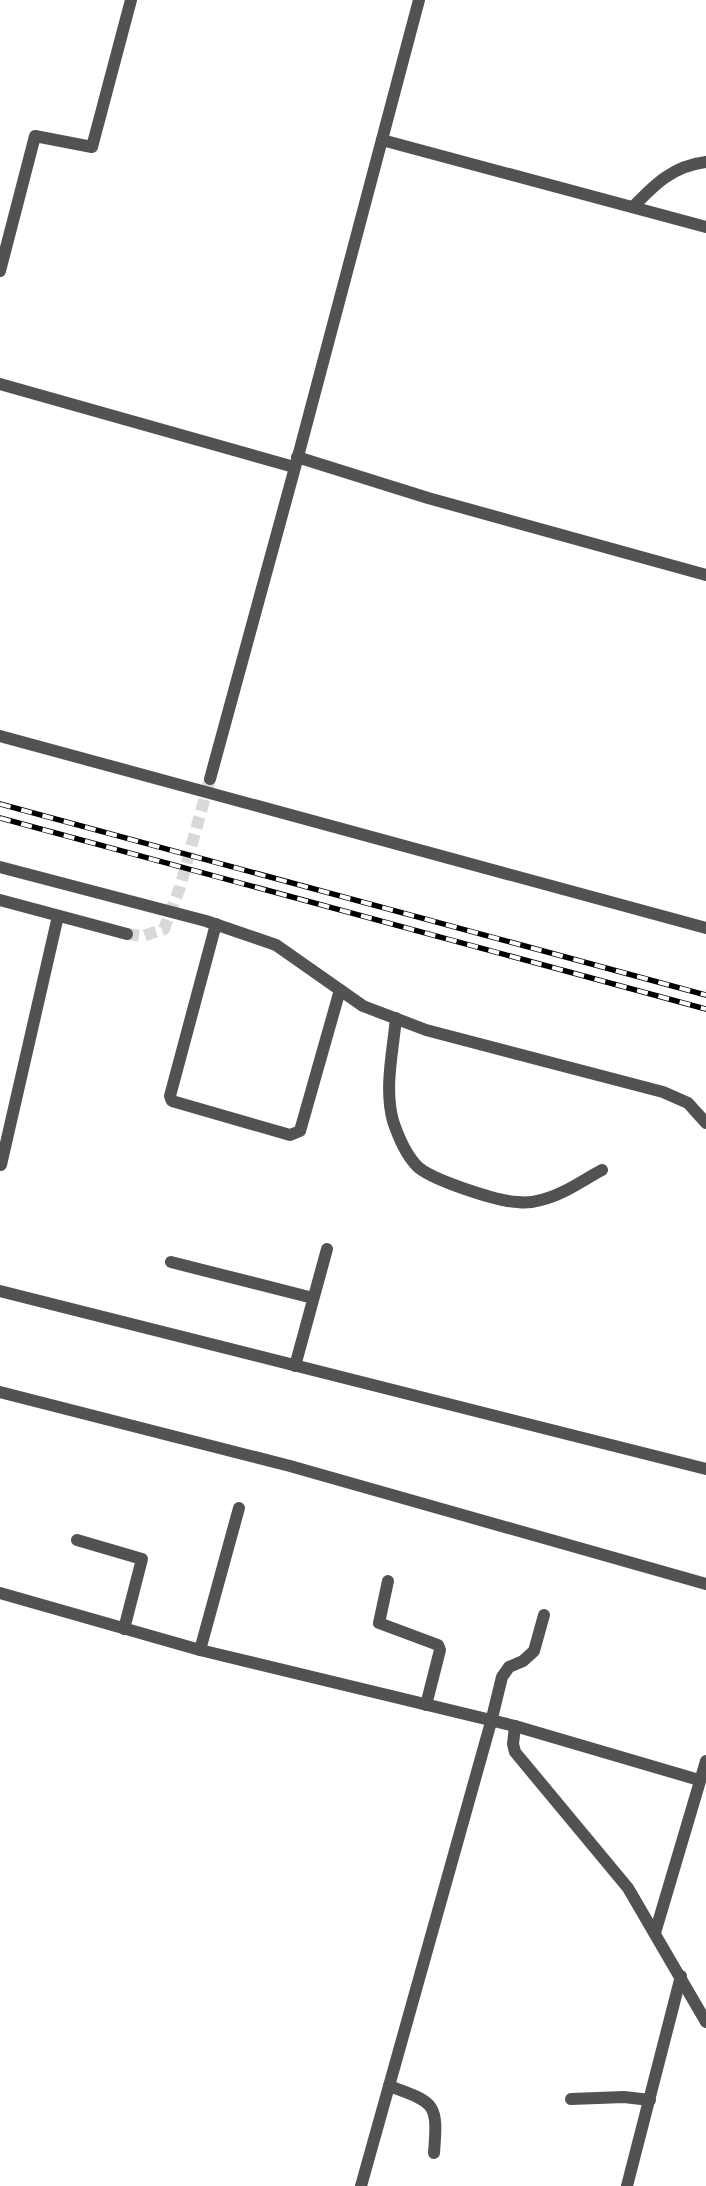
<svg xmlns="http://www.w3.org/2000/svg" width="706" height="2186" viewBox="0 0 706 2186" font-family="'Varela Round',sans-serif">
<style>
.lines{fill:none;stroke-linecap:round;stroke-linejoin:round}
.minor-tunnel{stroke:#d9d9d9;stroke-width:12;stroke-dasharray:12 6;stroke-linecap:butt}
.minor{stroke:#525252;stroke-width:12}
.rail-casing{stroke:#000;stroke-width:5.5}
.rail{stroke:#fff;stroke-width:4;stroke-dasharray:11;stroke-linecap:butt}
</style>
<rect width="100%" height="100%" fill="#fff"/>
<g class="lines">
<path class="minor-tunnel" d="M127 934 143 936 164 929 180 887 210 779"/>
<g class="minor">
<path d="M382 140 706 227"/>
<path d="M633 207C655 184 673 166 706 162"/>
<path d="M0 271 35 136 92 147 131 0"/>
<path d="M0 384 294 467"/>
<path d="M297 457 428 498 706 575"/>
<path d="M0 736 706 928"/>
<path d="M210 779 300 449 419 0"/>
<path d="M0 867 206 921 276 945 363 1006 426 1030 663 1092 688 1103 706 1123"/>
<path d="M0 900 127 934"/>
<path d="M216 924 170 1096 172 1101 290 1135 300 1131 340 990"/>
<path d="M396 1018C393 1051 384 1088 393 1121 398 1136 405 1153 416 1165 428 1179 499 1202 518 1202 525 1203 534 1202 541 1200 563 1195 583 1180 602 1170"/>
<path d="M1 1165 58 916"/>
<path d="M171 1262 313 1298"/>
<path d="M0 1291 706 1469"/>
<path d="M295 1366 327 1249"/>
<path d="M0 1392 290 1466 706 1584"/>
<path d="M77 1540 142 1559 124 1629"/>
<path d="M388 1581 379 1623 438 1645 440 1650 426 1705"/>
<path d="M0 1593 200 1650 515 1726 699 1780"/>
<path d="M200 1650 239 1508"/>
<path d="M515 1726 513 1744 515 1752 628 1888 706 2022"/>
<path d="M655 1933 706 1761"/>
<path d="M389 2086C436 2103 438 2103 434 2153"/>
<path d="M571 2099 624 2097 650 2100"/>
<path d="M361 2186 491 1722 502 1677 509 1667 523 1661 534 1651 544 1615"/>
<path d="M627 2186 681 1976"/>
</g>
<g class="rail-casing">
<g id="rail">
<path d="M0 804 706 995"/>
<path d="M0 818 706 1009"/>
</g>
</g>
<use href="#rail" class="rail"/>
</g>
</svg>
